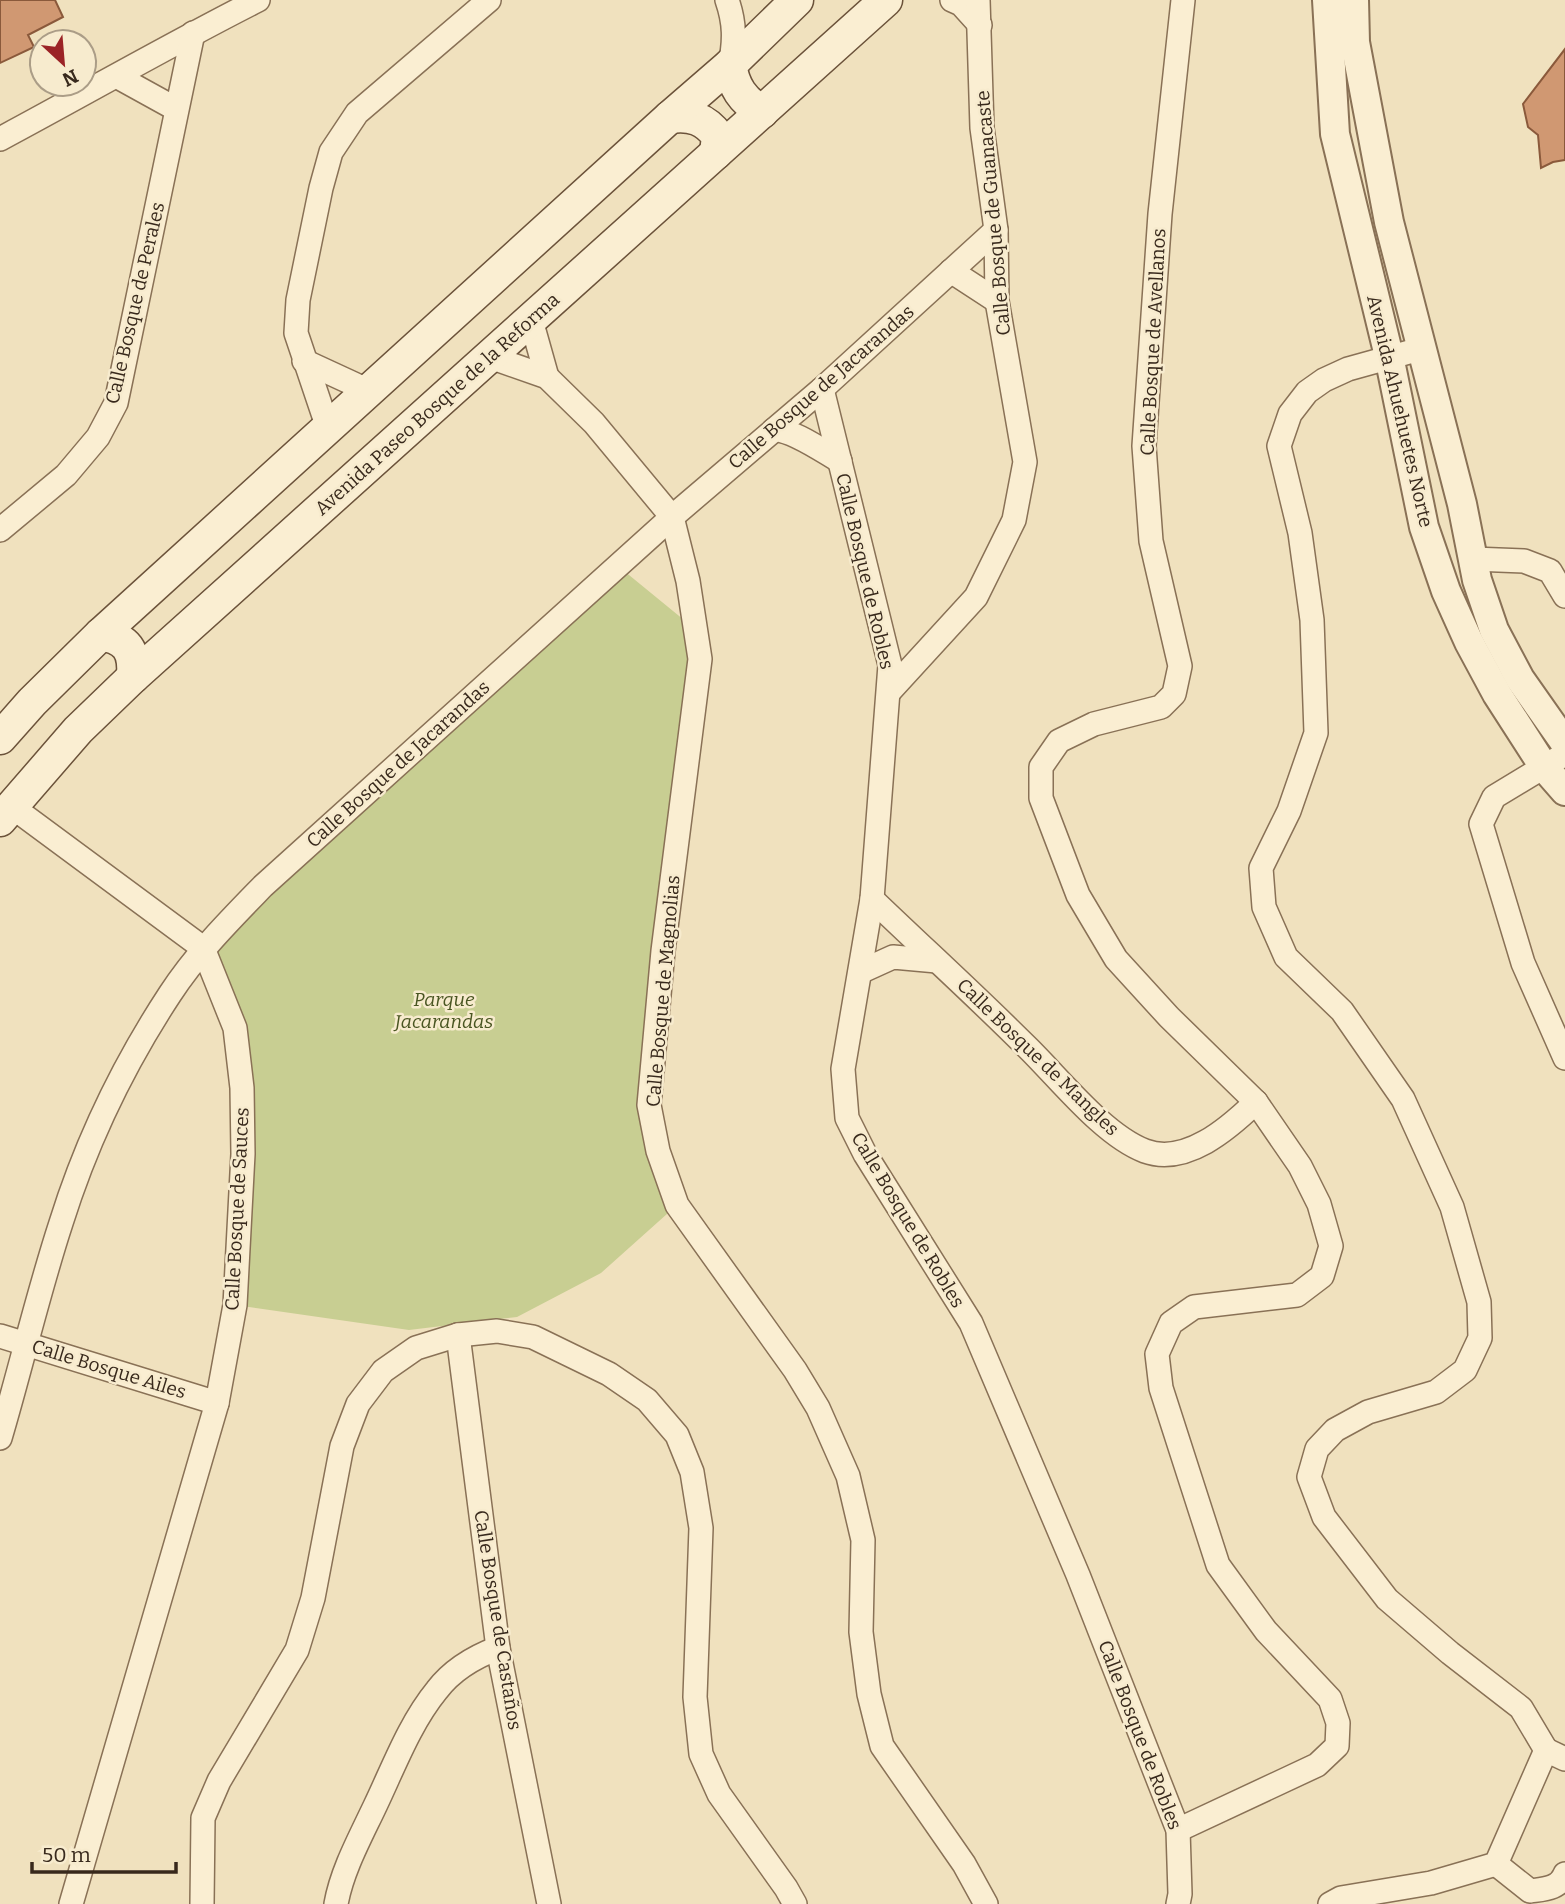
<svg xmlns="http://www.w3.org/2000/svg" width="1565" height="1904" viewBox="0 0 1565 1904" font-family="Bitter,serif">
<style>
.green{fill:#c8ce92}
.building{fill:#d09872;stroke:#8a593b;stroke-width:2}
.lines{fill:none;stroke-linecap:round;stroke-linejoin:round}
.minor-casing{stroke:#897156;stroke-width:26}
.tertiary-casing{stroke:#897156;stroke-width:32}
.secondary-casing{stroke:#6b523a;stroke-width:35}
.minor{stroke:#faeed2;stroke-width:23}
.tertiary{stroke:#faeed2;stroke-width:28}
.secondary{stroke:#faeed2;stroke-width:32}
.labels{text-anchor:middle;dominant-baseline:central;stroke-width:5;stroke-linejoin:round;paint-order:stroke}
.street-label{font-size:19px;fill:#38291c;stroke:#f7ebce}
.park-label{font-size:19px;font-style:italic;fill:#495521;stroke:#f7ebce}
</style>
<rect width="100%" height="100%" fill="#f0e1be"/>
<path class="green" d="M618 566 695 629 649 1105 677 1205 601 1273 517 1317 409 1330 235 1305 241 1080 203 948Z"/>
<g class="building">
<path d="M0 0H55L63 17 28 35 34 47 0 63Z"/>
<path d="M1565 49V160L1553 162 1541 168 1538 135 1528 127 1523 104Z"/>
</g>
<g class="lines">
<g class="minor-casing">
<g id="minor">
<path d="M727 0C735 23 735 41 730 65"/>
<path d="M952 0 961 4 980 25"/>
<path d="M118 77 176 109"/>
<path d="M0 139C86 93 171 44 258 0"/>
<path d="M951 271 997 301"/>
<path d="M531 320 547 377"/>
<path d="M490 357 547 377 594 423 672 517 688 581 700 659 663 951 649 1105 658 1151 677 1205 795 1370 818 1408 848 1476 863 1540 861 1632 869 1694 882 1746 964 1864 986 1904"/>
<path d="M304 361 369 391"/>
<path d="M822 389 890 665 872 899 843 1069 847 1118 865 1154 971 1323 1078 1575 1178 1830 1180 1894 1178 1904"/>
<path d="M328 428 296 333 298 300 321 188 331 152 357 113 489 0"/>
<path d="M774 430C792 429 824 452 840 461"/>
<path d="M0 530 66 475 98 437 116 403 193 33"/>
<path d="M1473 559 1524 561 1550 571 1565 596"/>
<path d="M889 692 976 597 1014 520 1025 462 997 301 996 230 982 128 978 0"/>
<path d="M1565 754 1494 797 1481 824 1523 963 1565 1058"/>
<path d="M11 806 203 948 235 1028 242 1088 243 1154 235 1305 217 1403 71 1904"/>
<path d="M872 899C923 948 976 996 1026 1046 1059 1078 1103 1135 1145 1151 1186 1166 1229 1128 1256 1102"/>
<path d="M860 972 893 957 937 961"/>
<path d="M458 1335 498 1648 549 1904"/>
<path d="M0 1336 217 1403"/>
<path d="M0 1438C21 1367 38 1293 61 1223 86 1143 124 1064 170 994 196 954 230 920 263 886L672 517 822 389 996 230"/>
<path d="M1546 1750 1565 1759"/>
<path d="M1178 1830 1317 1765 1337 1746 1338 1723 1330 1699 1266 1631 1218 1565 1161 1388 1157 1354 1171 1323 1194 1307 1297 1295 1322 1276 1331 1246 1319 1204 1300 1166 1256 1102 1169 1017 1116 959 1078 895 1041 798V767L1059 741 1094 724 1161 707 1174 694 1180 666 1151 541 1144 446 1160 214 1183 0"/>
<path d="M1496 1864 1530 1891C1544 1889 1559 1889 1565 1874"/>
<path d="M202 1904 203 1818 219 1781 297 1650 313 1598 342 1446 358 1404 383 1371 416 1348 458 1335 497 1331 533 1337 609 1374 647 1400 677 1435 692 1472 701 1528 695 1697 701 1754 719 1794 786 1888 795 1904"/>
<path d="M336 1904C342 1870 361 1836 376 1804 394 1766 410 1723 437 1690 453 1669 474 1657 498 1648"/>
<path d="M1330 1904 1341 1898 1431 1883 1496 1864 1546 1750 1521 1708 1450 1653 1387 1599 1324 1517 1309 1477 1317 1449 1335 1430 1368 1412 1436 1392 1465 1370 1480 1338 1479 1302 1452 1207 1403 1099 1342 1011 1286 957 1264 907 1261 868 1289 811 1316 733 1312 620 1300 533 1279 446 1290 414 1307 392 1324 380 1348 369 1420 349"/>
</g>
</g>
<g class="tertiary-casing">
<g id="tertiary">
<path d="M1327 0 1335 134 1389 356 1424 527 1446 591 1469 642 1497 694 1544 767 1565 791"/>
<path d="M1354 0 1355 42 1389 222 1462 504 1477 580 1494 630 1520 679 1565 743"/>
</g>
</g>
<g class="secondary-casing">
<g id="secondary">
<path d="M730 65C734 87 742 100 762 112"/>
<path d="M670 117C691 114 705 119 718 136L716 153"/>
<path d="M101 634C127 639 135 650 133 677"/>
<path d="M0 738 32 702 101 634 670 117 730 65 797 0"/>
<path d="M0 820 78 730 133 677 886 0"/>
</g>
</g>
<use href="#minor" class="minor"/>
<use href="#tertiary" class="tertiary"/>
<use href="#secondary" class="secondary"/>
</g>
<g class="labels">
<g class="street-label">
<text transform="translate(993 213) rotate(-95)">Calle Bosque de Guanacaste</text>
<text transform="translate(135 303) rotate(-77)">Calle Bosque de Perales</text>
<text transform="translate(1153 342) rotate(-87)">Calle Bosque de Avellanos</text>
<text transform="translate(821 387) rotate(-41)">Calle Bosque de Jacarandas</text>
<text transform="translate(437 404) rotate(-42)">Avenida Paseo Bosque de la Reforma</text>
<text transform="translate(1400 411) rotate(77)">Avenida Ahuehuetes Norte</text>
<text transform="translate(865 571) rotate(77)">Calle Bosque de Robles</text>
<text transform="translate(398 764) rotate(-42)">Calle Bosque de Jacarandas</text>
<text transform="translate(663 991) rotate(-85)">Calle Bosque de Magnolias</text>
<text transform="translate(1038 1057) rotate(44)">Calle Bosque de Mangles</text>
<text transform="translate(237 1209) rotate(-87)">Calle Bosque de Sauces</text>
<text transform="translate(908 1220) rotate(59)">Calle Bosque de Robles</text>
<text transform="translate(109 1369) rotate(17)">Calle Bosque Ailes</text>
<text transform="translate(498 1620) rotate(81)">Calle Bosque de Castaños</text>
<text transform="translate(1140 1735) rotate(69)">Calle Bosque de Robles</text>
</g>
<g class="park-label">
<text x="444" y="999">Parque<tspan x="444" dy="22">Jacarandas</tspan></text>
</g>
</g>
<g transform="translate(63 63) rotate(154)"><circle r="33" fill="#f7ebce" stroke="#ab9d87" stroke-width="2"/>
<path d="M0-5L12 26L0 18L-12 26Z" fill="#9b2326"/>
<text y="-10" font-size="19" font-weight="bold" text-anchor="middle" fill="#38291c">N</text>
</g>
<path d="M32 1862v10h144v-10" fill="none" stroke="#38291c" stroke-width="3.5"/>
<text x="42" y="1862" font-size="21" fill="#38291c" stroke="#f7ebce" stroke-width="5" paint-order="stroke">50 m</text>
</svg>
